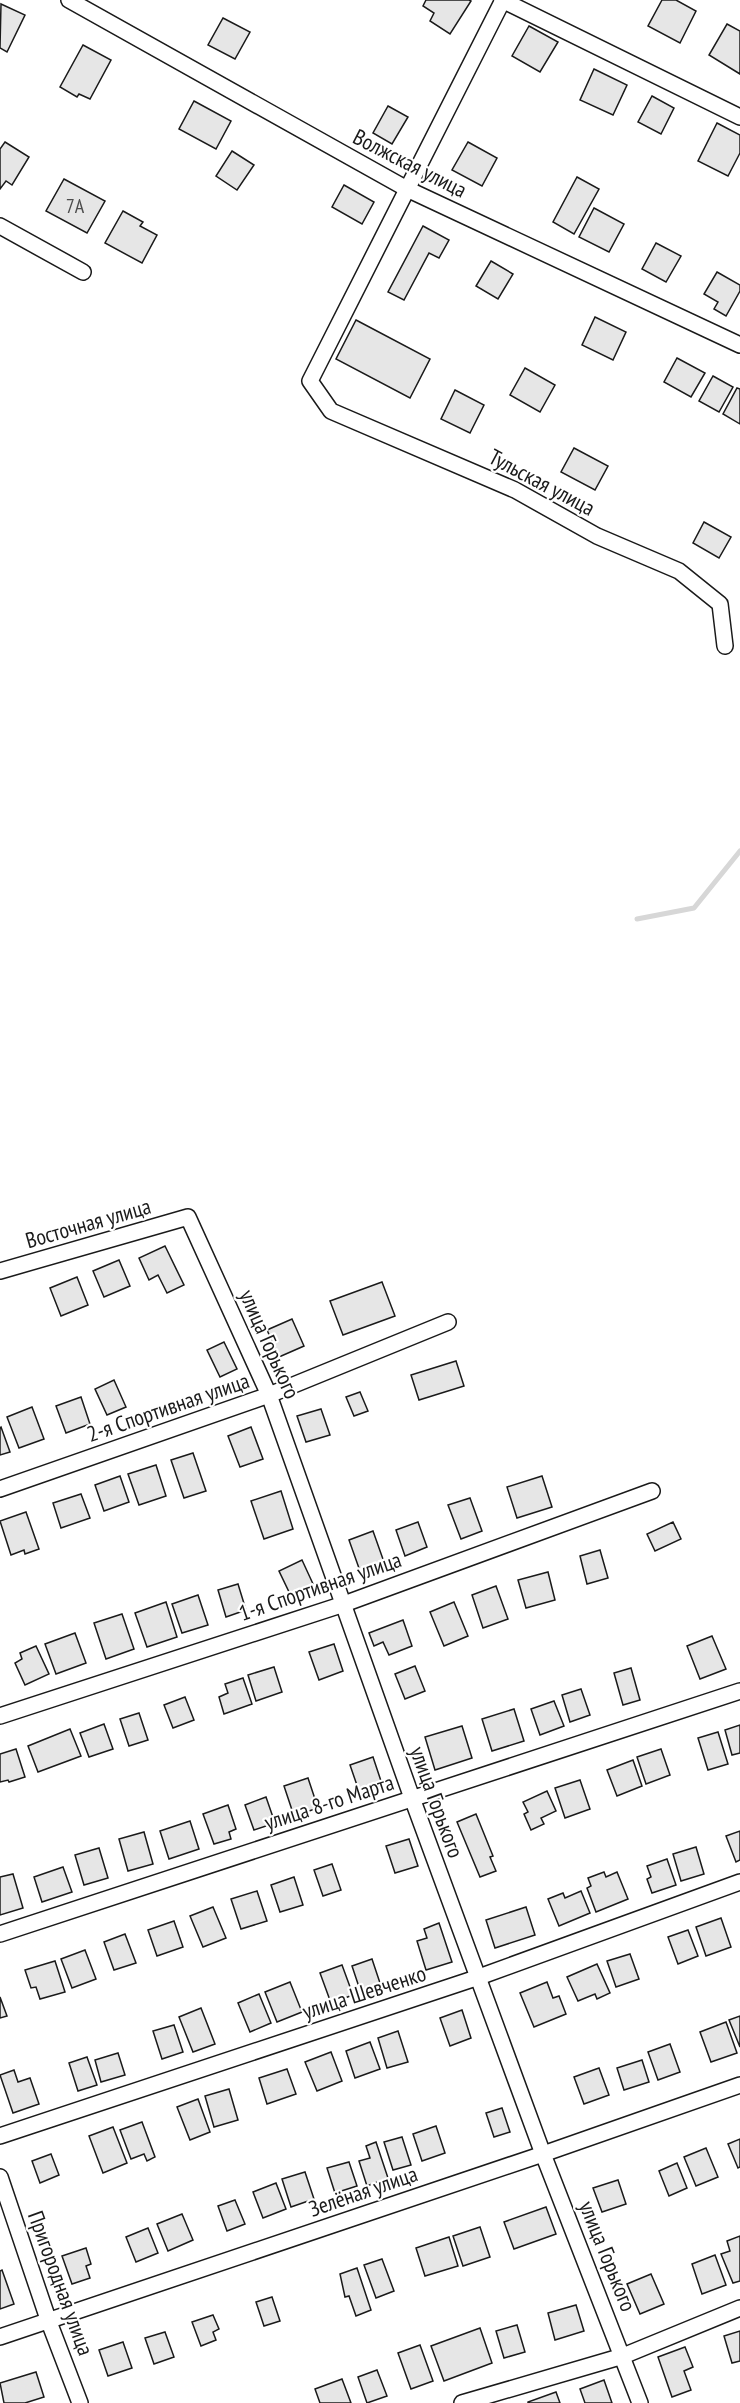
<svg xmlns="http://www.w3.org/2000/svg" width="740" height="2403" viewBox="0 0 740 2403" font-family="'PT Sans Narrow',sans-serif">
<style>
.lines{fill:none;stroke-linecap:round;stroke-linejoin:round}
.stream{stroke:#d7d7d7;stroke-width:5}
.building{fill:#e6e6e6;stroke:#1a1a1a;stroke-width:1.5}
.street-casing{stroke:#1a1a1a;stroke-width:18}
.street{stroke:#fff;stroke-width:15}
.labels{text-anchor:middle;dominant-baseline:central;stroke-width:4.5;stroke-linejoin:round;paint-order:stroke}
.number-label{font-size:20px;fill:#4d4d4d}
.street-label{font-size:22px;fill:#1a1a1a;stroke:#fff}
</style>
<rect width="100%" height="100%" fill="#fff"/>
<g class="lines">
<path class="stream" d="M637 919 694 908 740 851"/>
</g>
<g class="building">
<path d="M426 0H469L471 1 450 34 430 21 434 13 423 6Z"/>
<path d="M662 0H676L696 11 680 43 648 26Z"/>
<path d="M1 4 25 15 7 52 0 48Z"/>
<path d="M223 18 250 32 235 59 208 45Z"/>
<path d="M727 24 740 31V74L709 55Z"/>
<path d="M529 26 558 42 540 72 512 56Z"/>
<path d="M83 45 111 60 90 99 79 94 77 97 60 87Z"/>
<path d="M594 69 627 85 613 115 580 100Z"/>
<path d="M652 96 674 108 661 134 638 122Z"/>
<path d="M194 101 231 121 216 149 179 129Z"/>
<path d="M388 106 408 117 392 144 373 133Z"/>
<path d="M717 123 740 135V153L728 176 698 161Z"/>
<path d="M5 142 29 157 12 185 6 181 0 189V149Z"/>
<path d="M468 142 497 158 482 186 452 170Z"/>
<path d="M232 151 254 165 237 190 216 176Z"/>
<path d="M577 177 599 189 574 234 553 222Z"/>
<path d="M64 179 105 201 87 233 46 211Z"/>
<path d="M344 185 374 202 362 224 332 207Z"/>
<path d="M594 208 624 224 609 252 579 237Z"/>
<path d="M123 211 143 222 140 226 157 235 142 263 105 243Z"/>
<path d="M423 226 449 240 439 258 429 253 404 300 388 292Z"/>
<path d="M656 243 681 256 666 282 642 269Z"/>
<path d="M491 261 513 274 498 299 476 286Z"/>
<path d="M717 272 740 285V291L726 316 714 309 718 302 704 294Z"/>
<path d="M595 317 626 332 613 360 582 345Z"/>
<path d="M356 320 430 359 410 398 336 359Z"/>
<path d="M677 358 705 373 691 397 664 382Z"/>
<path d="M525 368 555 385 540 412 510 395Z"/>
<path d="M713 376 733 387 719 412 699 401Z"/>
<path d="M737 388 740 389V424L723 414Z"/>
<path d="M455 390 484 405 470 433 441 419Z"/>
<path d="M574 448 608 466 595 490 561 472Z"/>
<path d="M704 522 731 537 719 558 693 543Z"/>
<path d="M165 1246 184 1285 167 1293 158 1275 149 1280 139 1258Z"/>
<path d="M119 1260 130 1286 104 1297 93 1271Z"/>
<path d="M77 1277 88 1305 61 1316 50 1288Z"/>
<path d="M382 1282 395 1316 343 1335 330 1301Z"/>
<path d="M292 1319 304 1346 279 1357 267 1330Z"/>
<path d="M224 1342 237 1369 220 1377 207 1350Z"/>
<path d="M456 1361 464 1386 419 1400 411 1375Z"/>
<path d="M114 1380 126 1407 107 1415 95 1389Z"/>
<path d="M360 1392 368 1411 354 1416 346 1397Z"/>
<path d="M81 1397 90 1424 66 1433 56 1406Z"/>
<path d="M32 1407 44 1439 19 1448 7 1417Z"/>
<path d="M321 1409 330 1435 306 1442 297 1416Z"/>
<path d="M1 1427 10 1452 0 1455V1428Z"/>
<path d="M251 1427 263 1459 240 1467 228 1436Z"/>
<path d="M193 1453 206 1491 184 1498 171 1460Z"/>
<path d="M156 1465 166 1496 139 1505 128 1474Z"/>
<path d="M120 1476 129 1502 104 1511 95 1485Z"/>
<path d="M542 1476 552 1507 517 1518 507 1487Z"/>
<path d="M281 1491 293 1529 264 1539 251 1501Z"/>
<path d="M81 1494 90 1518 61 1528 53 1503Z"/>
<path d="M470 1498 482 1531 461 1539 448 1505Z"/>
<path d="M26 1512 39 1549 25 1554 24 1550 11 1555 0 1521Z"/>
<path d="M418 1522 427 1547 405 1556 396 1530Z"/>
<path d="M673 1522 681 1539 655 1551 647 1534Z"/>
<path d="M373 1531 384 1562 360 1571 349 1540Z"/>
<path d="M600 1550 608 1578 587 1584 580 1556Z"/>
<path d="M302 1560 314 1586 291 1596 279 1571Z"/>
<path d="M548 1572 555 1600 526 1608 518 1580Z"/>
<path d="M238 1584 246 1610 226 1617 218 1590Z"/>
<path d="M496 1586 508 1619 483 1628 472 1595Z"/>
<path d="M198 1595 208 1625 182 1633 172 1604Z"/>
<path d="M166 1602 177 1637 147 1647 135 1613Z"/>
<path d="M454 1602 468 1636 444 1646 430 1612Z"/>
<path d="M122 1614 134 1649 106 1659 94 1623Z"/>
<path d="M403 1620 412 1646 389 1655 383 1642 374 1646 369 1633Z"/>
<path d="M75 1633 86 1663 56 1674 45 1644Z"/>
<path d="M712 1636 726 1669 700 1679 687 1646Z"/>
<path d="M334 1644 343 1671 319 1680 309 1652Z"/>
<path d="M36 1646 49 1674 25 1685 15 1663 22 1659 20 1653Z"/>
<path d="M415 1666 425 1691 405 1699 395 1674Z"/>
<path d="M274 1667 282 1692 256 1701 248 1675Z"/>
<path d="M631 1668 640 1700 623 1705 614 1673Z"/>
<path d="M243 1678 252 1704 224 1714 219 1697 228 1693 225 1684Z"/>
<path d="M581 1689 590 1715 570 1722 562 1695Z"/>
<path d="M185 1697 194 1720 173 1728 164 1705Z"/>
<path d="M554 1701 564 1726 540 1735 531 1709Z"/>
<path d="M514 1709 524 1741 492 1751 482 1719Z"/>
<path d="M139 1713 148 1740 129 1746 120 1719Z"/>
<path d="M104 1724 113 1749 89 1757 80 1733Z"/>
<path d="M740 1725V1753L732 1755 725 1730Z"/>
<path d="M462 1726 472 1758 435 1770 425 1737Z"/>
<path d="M70 1729 81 1756 38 1772 28 1746Z"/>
<path d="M718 1732 728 1764 708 1770 698 1738Z"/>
<path d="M16 1749 25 1777 9 1782 8 1780 0 1782V1754Z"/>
<path d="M661 1749 670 1775 646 1784 637 1757Z"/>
<path d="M373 1757 383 1787 360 1794 350 1765Z"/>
<path d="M633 1760 642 1786 617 1796 607 1770Z"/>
<path d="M308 1778 318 1808 294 1816 284 1786Z"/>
<path d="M580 1780 590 1809 565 1818 555 1788Z"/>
<path d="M547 1791 556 1811 541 1818 544 1824 531 1830 524 1814 528 1812 523 1802Z"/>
<path d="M266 1797 275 1823 254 1830 245 1805Z"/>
<path d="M228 1805 236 1829 229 1832 231 1839 214 1844 203 1814Z"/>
<path d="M476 1814 493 1856 490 1857 496 1871 480 1877 457 1822Z"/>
<path d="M190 1821 199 1849 169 1859 160 1831Z"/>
<path d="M740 1831V1860L736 1862 726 1836Z"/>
<path d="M144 1832 153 1864 128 1871 119 1839Z"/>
<path d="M409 1839 418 1866 395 1873 386 1846Z"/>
<path d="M696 1847 704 1874 681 1881 673 1854Z"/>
<path d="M99 1848 108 1878 84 1885 75 1855Z"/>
<path d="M667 1859 676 1885 652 1893 647 1879 651 1877 647 1866Z"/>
<path d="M332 1864 341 1890 323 1896 314 1870Z"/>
<path d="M63 1867 72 1892 42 1902 34 1877Z"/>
<path d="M604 1872 606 1877 617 1872 628 1899 596 1912 587 1888 591 1886 588 1878Z"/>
<path d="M13 1874 23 1908 0 1915V1877Z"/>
<path d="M294 1877 303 1905 280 1912 271 1885Z"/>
<path d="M257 1891 267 1921 241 1929 231 1899Z"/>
<path d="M581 1891 590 1913 559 1926 548 1899 563 1893 565 1898Z"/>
<path d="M213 1907 226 1938 203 1947 190 1916Z"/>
<path d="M526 1907 535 1935 495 1948 486 1920Z"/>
<path d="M721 1918 731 1947 706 1956 696 1927Z"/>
<path d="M174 1921 183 1947 157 1956 148 1930Z"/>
<path d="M439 1923 452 1962 426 1970 417 1941 427 1938 424 1929Z"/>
<path d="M688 1930 698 1956 678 1964 668 1937Z"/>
<path d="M125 1934 136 1963 114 1970 104 1942Z"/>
<path d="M85 1950 96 1979 72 1988 61 1959Z"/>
<path d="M630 1954 639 1979 616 1987 607 1961Z"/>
<path d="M372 1959 381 1986 361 1993 352 1966Z"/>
<path d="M55 1961 65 1992 40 1999 36 1987 31 1988 25 1970Z"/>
<path d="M597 1964 610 1993 597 1999 595 1994 578 2001 567 1977Z"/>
<path d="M342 1965 353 1995 331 2003 320 1973Z"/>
<path d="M290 1982 302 2012 277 2022 265 1992Z"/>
<path d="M547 1982 553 1998 559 1996 566 2014 534 2027 520 1993Z"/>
<path d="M259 1994 271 2023 250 2032 238 2003Z"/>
<path d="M0 1997 7 2016 0 2018Z"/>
<path d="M201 2008 215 2044 193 2052 179 2017Z"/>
<path d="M462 2010 471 2038 450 2046 440 2018Z"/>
<path d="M740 2016V2047L729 2020Z"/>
<path d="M726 2022 737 2053 711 2062 700 2032Z"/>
<path d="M174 2025 183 2052 162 2059 153 2031Z"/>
<path d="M398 2031 408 2062 387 2068 378 2038Z"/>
<path d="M370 2042 380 2069 355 2078 346 2051Z"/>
<path d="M670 2044 680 2072 658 2080 648 2052Z"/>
<path d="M331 2052 342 2081 317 2091 305 2062Z"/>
<path d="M118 2053 125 2075 101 2082 95 2060Z"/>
<path d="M87 2057 97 2085 78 2091 69 2063Z"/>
<path d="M642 2060 649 2082 624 2090 617 2068Z"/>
<path d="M599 2068 609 2095 584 2104 574 2077Z"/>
<path d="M287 2069 296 2094 267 2104 259 2078Z"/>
<path d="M14 2070 18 2082 30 2078 39 2104 13 2113 0 2075Z"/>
<path d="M229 2089 238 2120 214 2127 205 2096Z"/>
<path d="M198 2099 210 2132 190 2140 177 2107Z"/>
<path d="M502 2108 510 2132 494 2137 486 2113Z"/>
<path d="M142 2122 155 2157 147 2161 144 2154 131 2159 120 2130Z"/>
<path d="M436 2126 445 2153 422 2161 413 2134Z"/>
<path d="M113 2127 127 2163 103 2173 89 2136Z"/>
<path d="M402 2137 411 2165 393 2170 384 2142Z"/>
<path d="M740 2139V2167L738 2168 728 2144Z"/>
<path d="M376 2142 388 2178 367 2186 359 2161 370 2158 366 2146Z"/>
<path d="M706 2148 718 2177 696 2186 684 2157Z"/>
<path d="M51 2154 59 2175 40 2183 32 2161Z"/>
<path d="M349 2162 357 2186 335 2193 327 2168Z"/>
<path d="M677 2163 687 2188 669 2196 659 2171Z"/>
<path d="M305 2172 314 2199 291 2207 282 2179Z"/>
<path d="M618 2180 626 2204 602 2212 593 2188Z"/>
<path d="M276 2183 286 2209 263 2218 253 2192Z"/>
<path d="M235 2200 245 2224 227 2231 218 2206Z"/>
<path d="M546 2207 556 2234 514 2249 504 2222Z"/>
<path d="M182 2214 193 2240 168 2251 157 2224Z"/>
<path d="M480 2227 490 2257 463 2266 453 2236Z"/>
<path d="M148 2228 158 2253 136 2262 126 2237Z"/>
<path d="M740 2236V2281L733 2283 721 2254 730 2251 727 2241Z"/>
<path d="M449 2237 458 2266 425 2276 416 2248Z"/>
<path d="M86 2248 91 2264 86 2266 90 2278 72 2284 62 2256Z"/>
<path d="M715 2255 726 2285 702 2294 692 2264Z"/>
<path d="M382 2259 394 2291 376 2298 364 2265Z"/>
<path d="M357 2268 371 2310 356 2316 349 2296 345 2297 340 2274Z"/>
<path d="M2 2270 14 2304 0 2309V2271Z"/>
<path d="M651 2274 664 2304 640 2314 627 2284Z"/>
<path d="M272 2297 280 2321 264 2326 256 2302Z"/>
<path d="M576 2305 584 2331 555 2340 548 2313Z"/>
<path d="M213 2315 219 2329 213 2332 216 2340 201 2346 192 2322Z"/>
<path d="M517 2325 525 2352 504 2358 496 2331Z"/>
<path d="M480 2328 492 2363 444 2381 431 2346Z"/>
<path d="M740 2331V2361L732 2363 724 2336Z"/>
<path d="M165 2332 174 2357 154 2364 145 2338Z"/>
<path d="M123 2342 132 2368 108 2376 99 2350Z"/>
<path d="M420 2345 433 2381 411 2389 398 2353Z"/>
<path d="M685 2347 693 2367 684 2371 691 2390 672 2397 658 2357Z"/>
<path d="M377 2370 387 2396 367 2403 358 2377Z"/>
<path d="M36 2372 44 2397 25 2403H4L0 2383Z"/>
<path d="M342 2379 351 2403H320L315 2389Z"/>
<path d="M604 2380 612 2403H585L580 2389Z"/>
<path d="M556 2392 560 2403H528V2402Z"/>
</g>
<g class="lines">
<g class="street-casing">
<g id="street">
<path d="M69 0 407 189 740 345"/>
<path d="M502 0 740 117"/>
<path d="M503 0 310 381 331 411 515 490 597 536 679 571 720 604 725 646"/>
<path d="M0 226 83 272"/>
<path d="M0 1271 188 1217 269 1395 412 1798 543 2154 640 2403"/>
<path d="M0 1489 269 1395 448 1322"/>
<path d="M0 1716 344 1604 652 1491"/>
<path d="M0 1934 740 1691"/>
<path d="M0 2136 479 1977 740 1882"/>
<path d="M0 2177 49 2322 80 2403"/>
<path d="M0 2337 543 2154 740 2085"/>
<path d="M462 2403 623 2356 740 2308"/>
</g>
</g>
<use href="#street" class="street"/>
</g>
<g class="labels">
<g class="number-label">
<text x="75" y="206">7А</text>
</g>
<g class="street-label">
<text transform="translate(410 163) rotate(27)">Волжская улица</text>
<text transform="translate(542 482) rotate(28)">Тульская улица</text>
<text transform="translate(88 1223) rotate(-16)">Восточная улица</text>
<text transform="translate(270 1344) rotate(66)">улица Горького</text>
<text transform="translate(168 1407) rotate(-19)">2-я Спортивная улица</text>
<text transform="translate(320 1586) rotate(-19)">1-я Спортивная улица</text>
<text transform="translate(329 1802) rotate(-18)">улица 8-го Марта</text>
<text transform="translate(437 1802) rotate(70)">улица Горького</text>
<text transform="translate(364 1992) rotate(-18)">улица Шевченко</text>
<text transform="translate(363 2191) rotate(-19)">Зелёная улица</text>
<text transform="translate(608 2256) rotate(68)">улица Горького</text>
<text transform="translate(61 2283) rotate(70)">Пригородная улица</text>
</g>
</g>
</svg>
